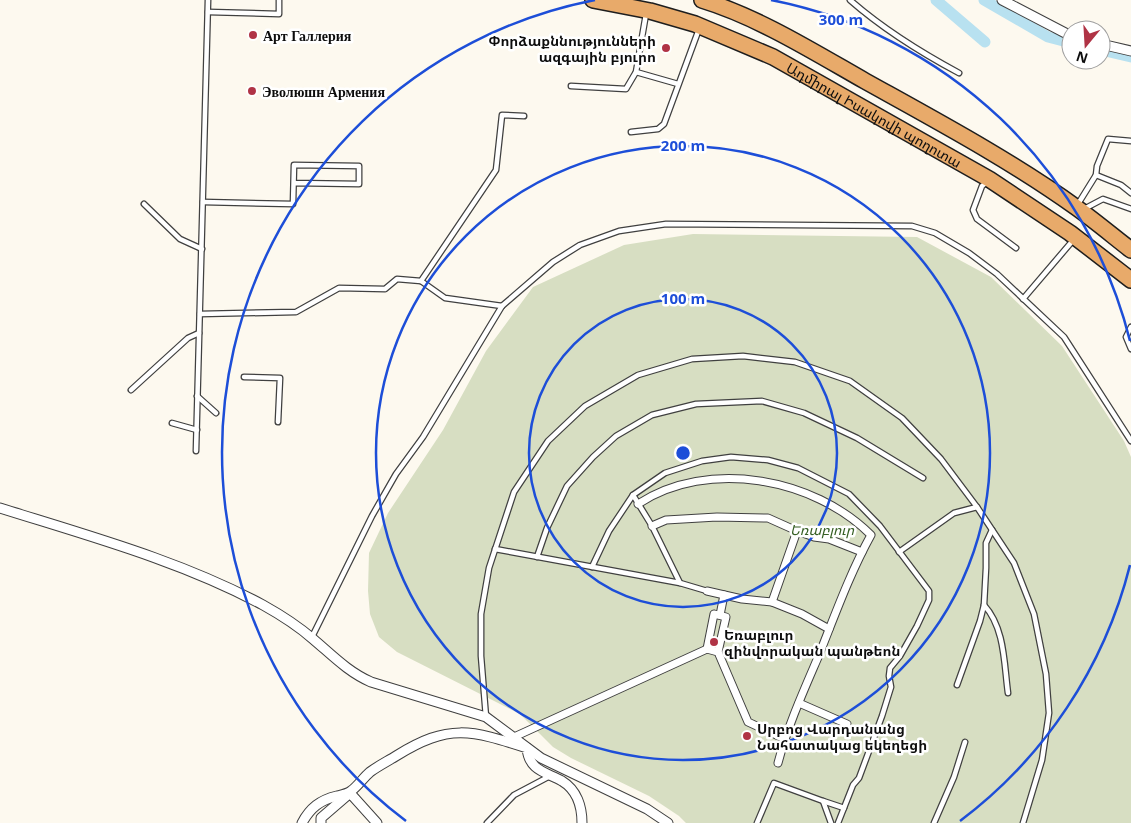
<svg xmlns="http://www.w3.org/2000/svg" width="1131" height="823" viewBox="0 0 1131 823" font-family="Georgia,'Noto Sans Armenian',serif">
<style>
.cemetery{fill:#d7dec2}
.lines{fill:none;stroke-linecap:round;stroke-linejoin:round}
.canal{stroke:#b8e1f0;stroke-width:11}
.service-casing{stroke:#404040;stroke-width:7}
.pedestrian-casing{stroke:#404040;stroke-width:9}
.minor-casing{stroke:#404040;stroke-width:11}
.trunk-casing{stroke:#1e1e1e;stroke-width:18}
.service{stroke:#fff;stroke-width:4.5}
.pedestrian{stroke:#fff;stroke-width:7}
.minor{stroke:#fff;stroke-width:9}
.trunk{stroke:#e8aa6a;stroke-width:15}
.ring{fill:none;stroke:#1d4ed8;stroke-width:2.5}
.poi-dot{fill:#b03345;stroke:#fff;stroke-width:2}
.labels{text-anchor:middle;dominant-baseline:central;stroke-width:5;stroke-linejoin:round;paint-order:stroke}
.poi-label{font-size:14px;font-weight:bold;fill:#0d0d0d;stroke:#fff;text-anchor:start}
.street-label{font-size:14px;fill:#0d0d0d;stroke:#fff}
.park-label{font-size:14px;font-style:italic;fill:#365f24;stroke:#fff}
.centre{fill:#1d4ed8;stroke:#fff;stroke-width:2.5}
.ring-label{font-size:15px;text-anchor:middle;font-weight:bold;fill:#1d4ed8;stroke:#fff;stroke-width:5;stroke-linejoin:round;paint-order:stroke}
</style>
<rect width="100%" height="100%" fill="#fdf9ef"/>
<path class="cemetery" d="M693 234 917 237 991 277 1062 346 1124 441 1131 457V823H686L679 816 649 796 571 758 553 747 520 714 397 652 379 637 370 614 368 591 369 553 388 513 443 430 486 351 533 287 624 245Z"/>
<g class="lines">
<g class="canal">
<path d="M936 0 985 42"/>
<path d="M984 0 1048 37 1071 43"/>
<path d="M1101 50 1131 57"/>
</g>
<g class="service-casing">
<g id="service">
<path d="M850 0C883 29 920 52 959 73"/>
<path d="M208 12 279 14V0"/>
<path d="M636 72 678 84"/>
<path d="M571 86 626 89 636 72 646 14"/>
<path d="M631 132 658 129 664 124 699 29"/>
<path d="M1096 175 1121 185 1131 193"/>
<path d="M987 182 982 186 973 210 977 219 1016 248"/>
<path d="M203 202 293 204 294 165 359 166V184L294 183"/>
<path d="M144 204 180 239 202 249"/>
<path d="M1078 204 1096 175 1097 166 1108 139 1131 141"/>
<path d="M1084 209 1103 199 1131 209"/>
<path d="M421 281 496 170 502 115 524 116"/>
<path d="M1023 299 1075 238"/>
<path d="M200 314 296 312 339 288 385 289 397 279 421 281 445 298 502 306"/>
<path d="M1131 327 1126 337 1131 349"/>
<path d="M244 377 280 378 278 422"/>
<path d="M131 390 188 338 199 333"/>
<path d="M197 396 216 413"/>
<path d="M172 423 197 430"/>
<path d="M196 451 208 0"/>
<path d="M633 495 652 526 680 583 707 591"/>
<path d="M495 549 680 583"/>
<path d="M899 552 954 513 977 507"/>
<path d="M537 557 547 528 567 486 593 457 616 436 652 415 696 404 762 401 804 413 857 438 923 478"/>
<path d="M592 567 609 531 633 495 665 473 702 461 731 457 768 460 798 468 849 494 880 526 929 591V600L917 626 900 656 890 668 889 676 891 687 882 716 859 778 853 785 838 823"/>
<path d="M984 605C1005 628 1004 664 1008 693"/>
<path d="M312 637 372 516 396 474 423 437 502 306 553 262 580 245 619 231 666 224 912 226 935 233 969 253 997 274 1064 337 1131 441"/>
<path d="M957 685 980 621 984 605 986 568V543L992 530"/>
<path d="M486 717 481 656V614L489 568 514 492 548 441 585 406 638 375 692 359 743 356 795 362 850 381 902 418 941 459 977 507 1014 563 1034 614 1046 674 1049 713 1042 760 1023 823"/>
<path d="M823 801 844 808"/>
<path d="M487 823 514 795 550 776"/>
<path d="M757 823 774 783 823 801 831 823"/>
<path d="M934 823 954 777 965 742"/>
</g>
</g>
<g class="pedestrian-casing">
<g id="pedestrian">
<path d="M638 504C708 458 814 478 871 535 850 573 835 615 819 655 804 690 788 725 778 763"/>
<path d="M652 526 666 520 717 517 768 518 797 531 814 537 829 539 862 552"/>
<path d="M707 591 742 599 772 602 802 614 829 629"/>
<path d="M772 602 797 531"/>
<path d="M720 615 724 595"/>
<path d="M707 649 714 614 726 617 718 652"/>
<path d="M799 703 847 724"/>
<path d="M514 737 707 649 718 652 748 722 785 739"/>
</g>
</g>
<g class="minor-casing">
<g id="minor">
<path d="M1002 0 1071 36"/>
<path d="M1101 44 1131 51"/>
<path d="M0 508C89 536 181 561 263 605 281 615 298 626 313 639 332 655 348 672 371 682L486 717 541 758 647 809 668 823"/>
<path d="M302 823C310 808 320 800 337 796 341 795 347 794 351 791 358 786 363 778 370 772 378 766 388 761 396 756 449 723 471 730 527 748 529 771 546 772 562 781 577 790 582 807 582 823"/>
<path d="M321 823V818L350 793 377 823"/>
</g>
</g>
<g class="trunk-casing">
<g id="trunk">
<path id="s1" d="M593 0 650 11 695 24 773 57 989 179 1070 233 1131 280"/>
<path d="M702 0C758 17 814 52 865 81 937 121 1010 160 1077 208 1095 221 1113 236 1131 250"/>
</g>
</g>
<use href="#service" class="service"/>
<use href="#pedestrian" class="pedestrian"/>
<use href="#minor" class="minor"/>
<use href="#trunk" class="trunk"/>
</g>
<g class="ring">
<circle cx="683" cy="453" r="154"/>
<circle cx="683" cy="453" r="307"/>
<path d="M1130 565A461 461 0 0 1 960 821M406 821A461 461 0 0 1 595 0M771 0A461 461 0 0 1 1130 341"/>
</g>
<g class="poi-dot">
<circle cx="253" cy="35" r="5"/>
<circle cx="666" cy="48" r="5"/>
<circle cx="252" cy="91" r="5"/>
<circle cx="714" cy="642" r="5"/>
<circle cx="747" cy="736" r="5"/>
</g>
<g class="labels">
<g class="poi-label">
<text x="263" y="35">Арт Галлерия</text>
<text x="656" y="40" text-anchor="end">Փորձաքննությունների<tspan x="656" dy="16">ազգային բյուրո</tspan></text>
<text x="262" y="91">Эволюшн Армения</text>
<text x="724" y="634">Եռաբլուր<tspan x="724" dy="16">զինվորական պանթեոն</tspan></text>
<text x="757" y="728">Սրբոց Վարդանանց<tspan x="757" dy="16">Նահատակաց եկեղեցի</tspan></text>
</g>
<g class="street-label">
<text stroke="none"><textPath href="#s1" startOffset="306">Ադմիրալ Իսակովի պողոտա</textPath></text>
</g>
<g class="park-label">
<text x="822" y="529">Եռաբլուր</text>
</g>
</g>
<circle cx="683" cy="453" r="8" class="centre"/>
<g class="ring-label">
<text x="841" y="25">300 m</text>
<text x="683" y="151">200 m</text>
<text x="683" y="304">100 m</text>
</g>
<g transform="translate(1086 45) rotate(198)"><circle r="24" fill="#ffffff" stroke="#9e9e9e"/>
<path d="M0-4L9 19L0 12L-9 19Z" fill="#b03345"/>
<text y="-8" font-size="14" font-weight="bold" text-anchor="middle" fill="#0d0d0d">N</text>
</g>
</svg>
